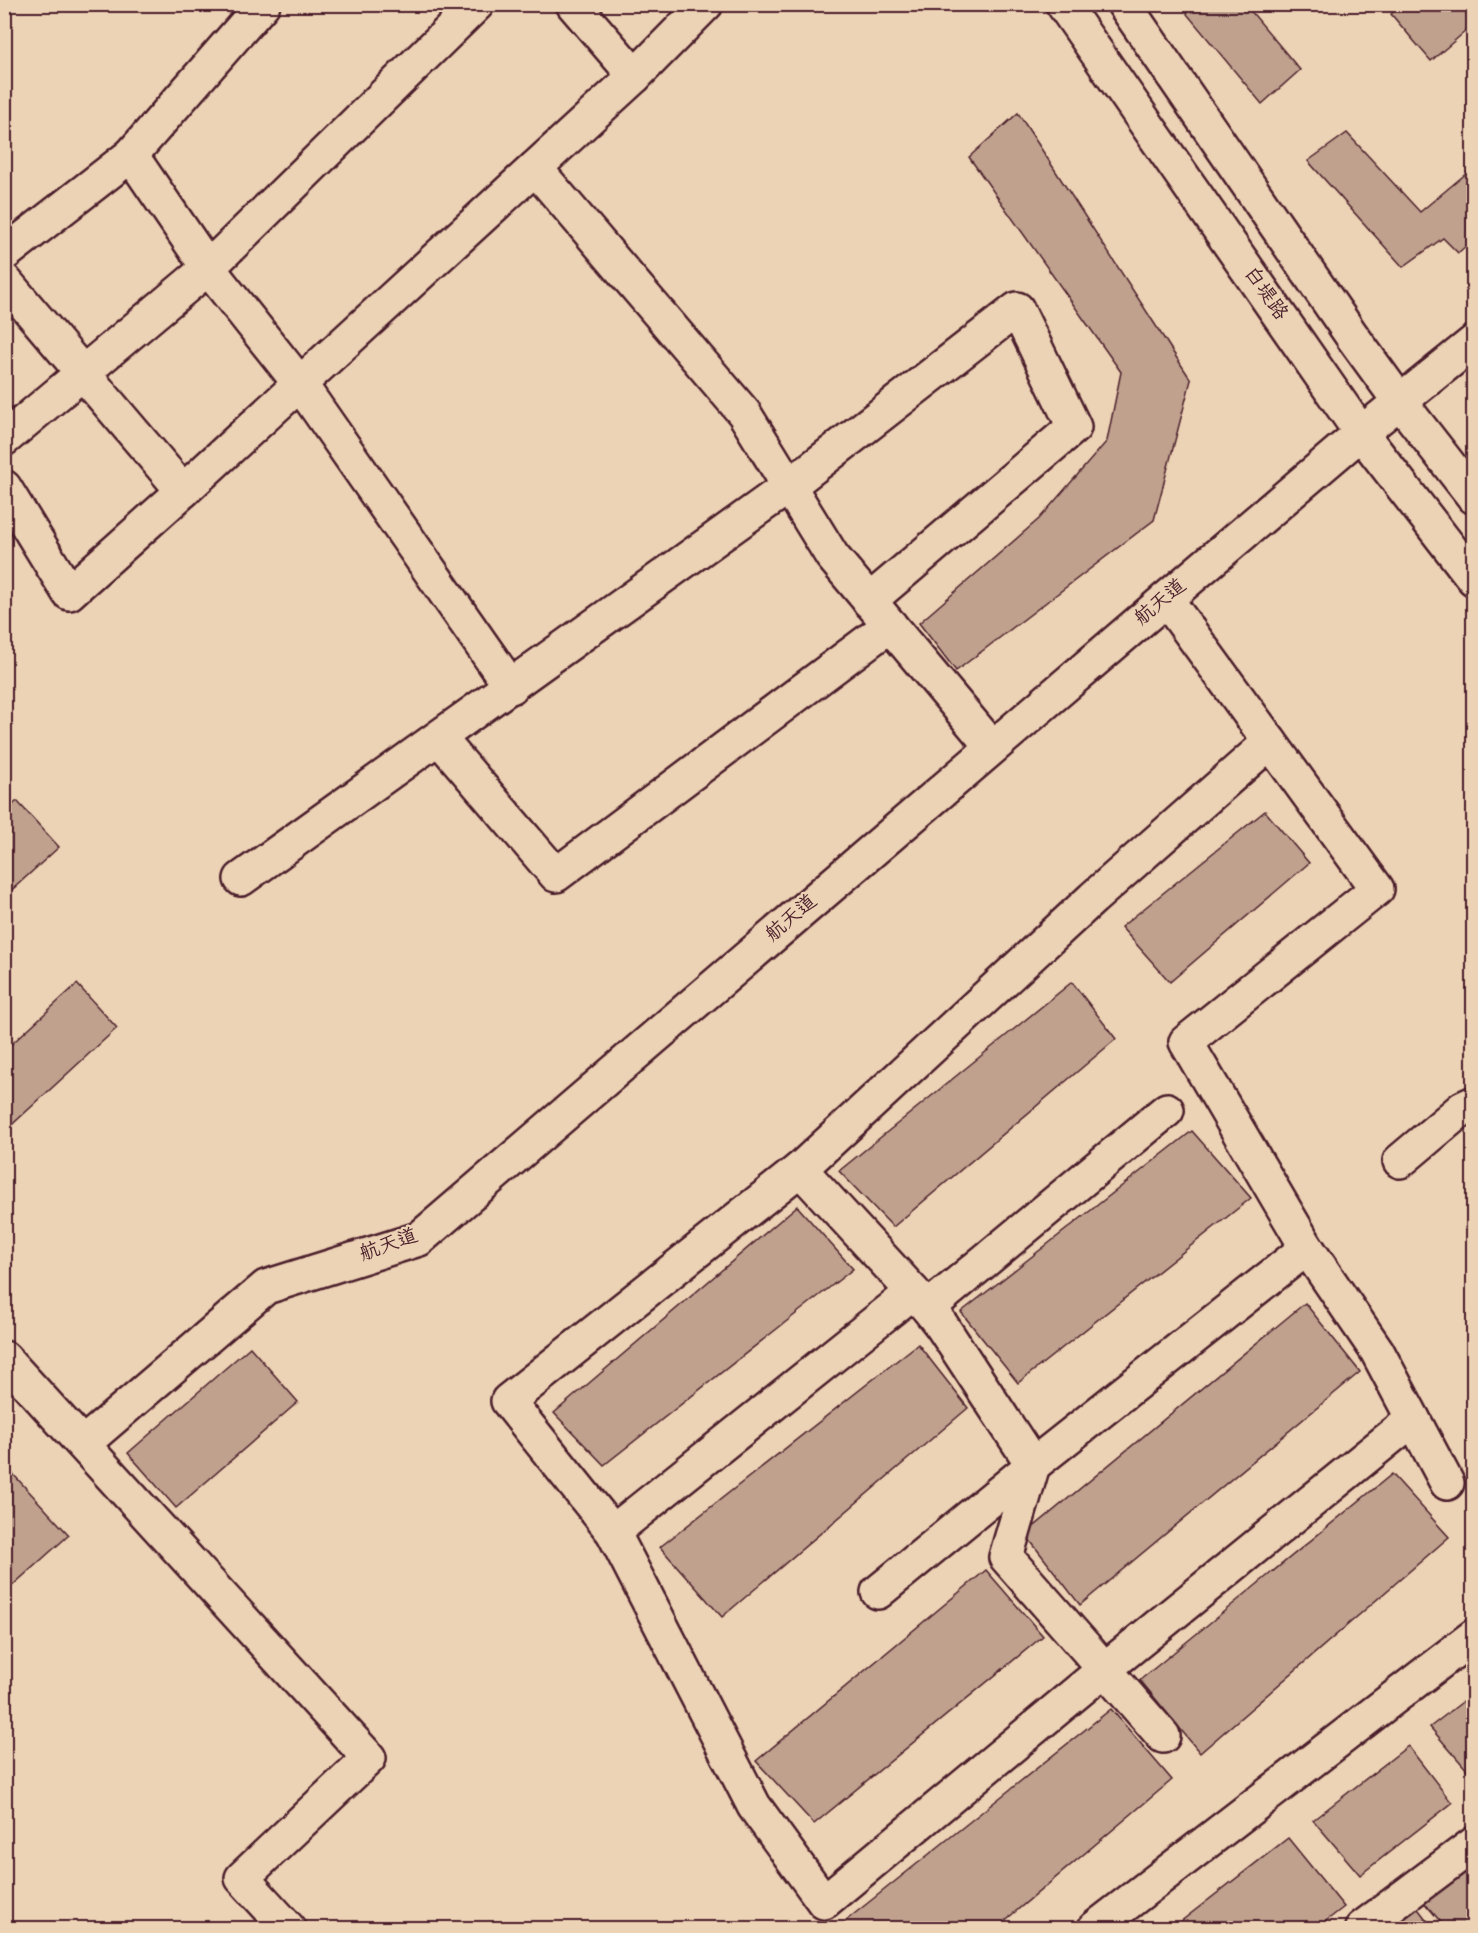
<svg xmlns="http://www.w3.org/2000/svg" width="1478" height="1933" viewBox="0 0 1478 1933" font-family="'Indie Flower','LXGW WenKai TC',sans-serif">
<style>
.building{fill:#bfa18e;stroke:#4a1f2b;stroke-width:1.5}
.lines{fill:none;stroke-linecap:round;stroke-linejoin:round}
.minor-casing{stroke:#4a1f2b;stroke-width:38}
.major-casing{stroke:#4a1f2b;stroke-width:38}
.minor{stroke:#edd3b5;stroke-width:33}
.major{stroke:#edd3b5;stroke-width:33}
.labels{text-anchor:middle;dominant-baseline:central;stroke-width:4.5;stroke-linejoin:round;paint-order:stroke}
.street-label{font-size:20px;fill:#4a1f2b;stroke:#edd3b5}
</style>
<rect width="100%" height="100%" fill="#edd3b5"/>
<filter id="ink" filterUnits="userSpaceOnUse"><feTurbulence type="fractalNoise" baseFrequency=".0167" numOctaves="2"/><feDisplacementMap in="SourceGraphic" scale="12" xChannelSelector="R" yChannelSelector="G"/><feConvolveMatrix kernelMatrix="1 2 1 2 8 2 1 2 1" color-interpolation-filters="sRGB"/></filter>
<g filter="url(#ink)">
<g class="building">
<path d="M1185 4H1245L1300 70 1262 104 1187 14Z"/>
<path d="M1403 4H1474V24L1431 61 1391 14Z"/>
<path d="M1018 113 1191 380 1154 520 956 671 919 623 1039 519 1107 441 1121 372 969 157Z"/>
<path d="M1347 133 1420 212 1474 167V239L1458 253 1443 238 1403 267 1308 161Z"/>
<path d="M17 801 59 847 4 897V813Z"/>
<path d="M1265 811 1309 863 1170 982 1121 927Z"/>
<path d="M1072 982 1116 1039 893 1227 839 1171Z"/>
<path d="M77 984 117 1028 4 1132V1051Z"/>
<path d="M1192 1131 1251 1198 1018 1383 961 1312Z"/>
<path d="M797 1206 853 1269 604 1465 554 1413Z"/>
<path d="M1305 1303 1360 1372 1080 1605 1025 1534Z"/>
<path d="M918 1344 968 1408 722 1617 660 1547Z"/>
<path d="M250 1347 298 1402 176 1508 128 1453Z"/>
<path d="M13 1474 69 1535 4 1593V1482Z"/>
<path d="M1392 1474 1449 1537 1200 1753 1140 1680Z"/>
<path d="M986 1570 1043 1636 814 1824 756 1761Z"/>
<path d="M1474 1693V1778L1430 1727Z"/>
<path d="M1111 1709 1172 1780 996 1928H849L844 1922Z"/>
<path d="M1408 1746 1452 1803 1360 1875 1313 1820Z"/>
<path d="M1288 1838 1344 1907 1317 1928H1186L1180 1922Z"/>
<path d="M1474 1860V1928H1446L1422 1900Z"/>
<path d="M1415 1905 1433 1928H1385Z"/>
</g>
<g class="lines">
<g class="minor-casing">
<g id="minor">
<path d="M573 4 635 76"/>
<path d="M131 155 263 4"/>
<path d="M535 168 744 413 832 556 992 747"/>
<path d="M4 254 131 155 208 268 477 4"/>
<path d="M4 280 183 491"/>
<path d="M4 439 208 268 300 384 511 687"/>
<path d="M4 487 69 593 183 491 635 76 706 4"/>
<path d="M1166 599 1377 889 1186 1042 1307 1248 1377 1351 1447 1483"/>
<path d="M439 738 556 875 890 625"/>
<path d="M1270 742 1093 898 800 1169 508 1401 613 1532 754 1806 824 1902 1105 1669 1413 1419"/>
<path d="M241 879 789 486 1017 309 1074 427 869 601"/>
<path d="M1400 1161 1463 1108 1474 1103"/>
<path d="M800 1169 928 1308 942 1326 1033 1465 1006 1557 1163 1736"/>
<path d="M928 1308 1167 1110"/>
<path d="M4 1358 369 1758 242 1878 288 1928"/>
<path d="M83 1444 266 1287 419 1239 1166 599 1361 433 1474 342"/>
<path d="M613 1532 913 1292"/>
<path d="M878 1592 1033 1465 1307 1248"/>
<path d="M1095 1928 1474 1636"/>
<path d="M1362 1928 1474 1844"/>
</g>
</g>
<g class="major-casing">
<g id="major">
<path d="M1063 4 1361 433 1474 579"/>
<path d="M1124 4 1352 336 1400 402 1474 497"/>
</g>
</g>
<use href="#minor" class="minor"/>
<use href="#major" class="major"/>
</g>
</g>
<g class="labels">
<g class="street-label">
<text transform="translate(1265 294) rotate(55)">白堤路</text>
<text transform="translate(1161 603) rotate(-40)">航天道</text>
<text transform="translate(792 919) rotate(-41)">航天道</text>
<text transform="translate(389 1246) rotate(-20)">航天道</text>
</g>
</g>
<rect width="1478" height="1933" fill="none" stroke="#edd3b5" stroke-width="24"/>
<rect x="12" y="12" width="1454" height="1909" fill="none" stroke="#4a1f2b" stroke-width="2" filter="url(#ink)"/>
</svg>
